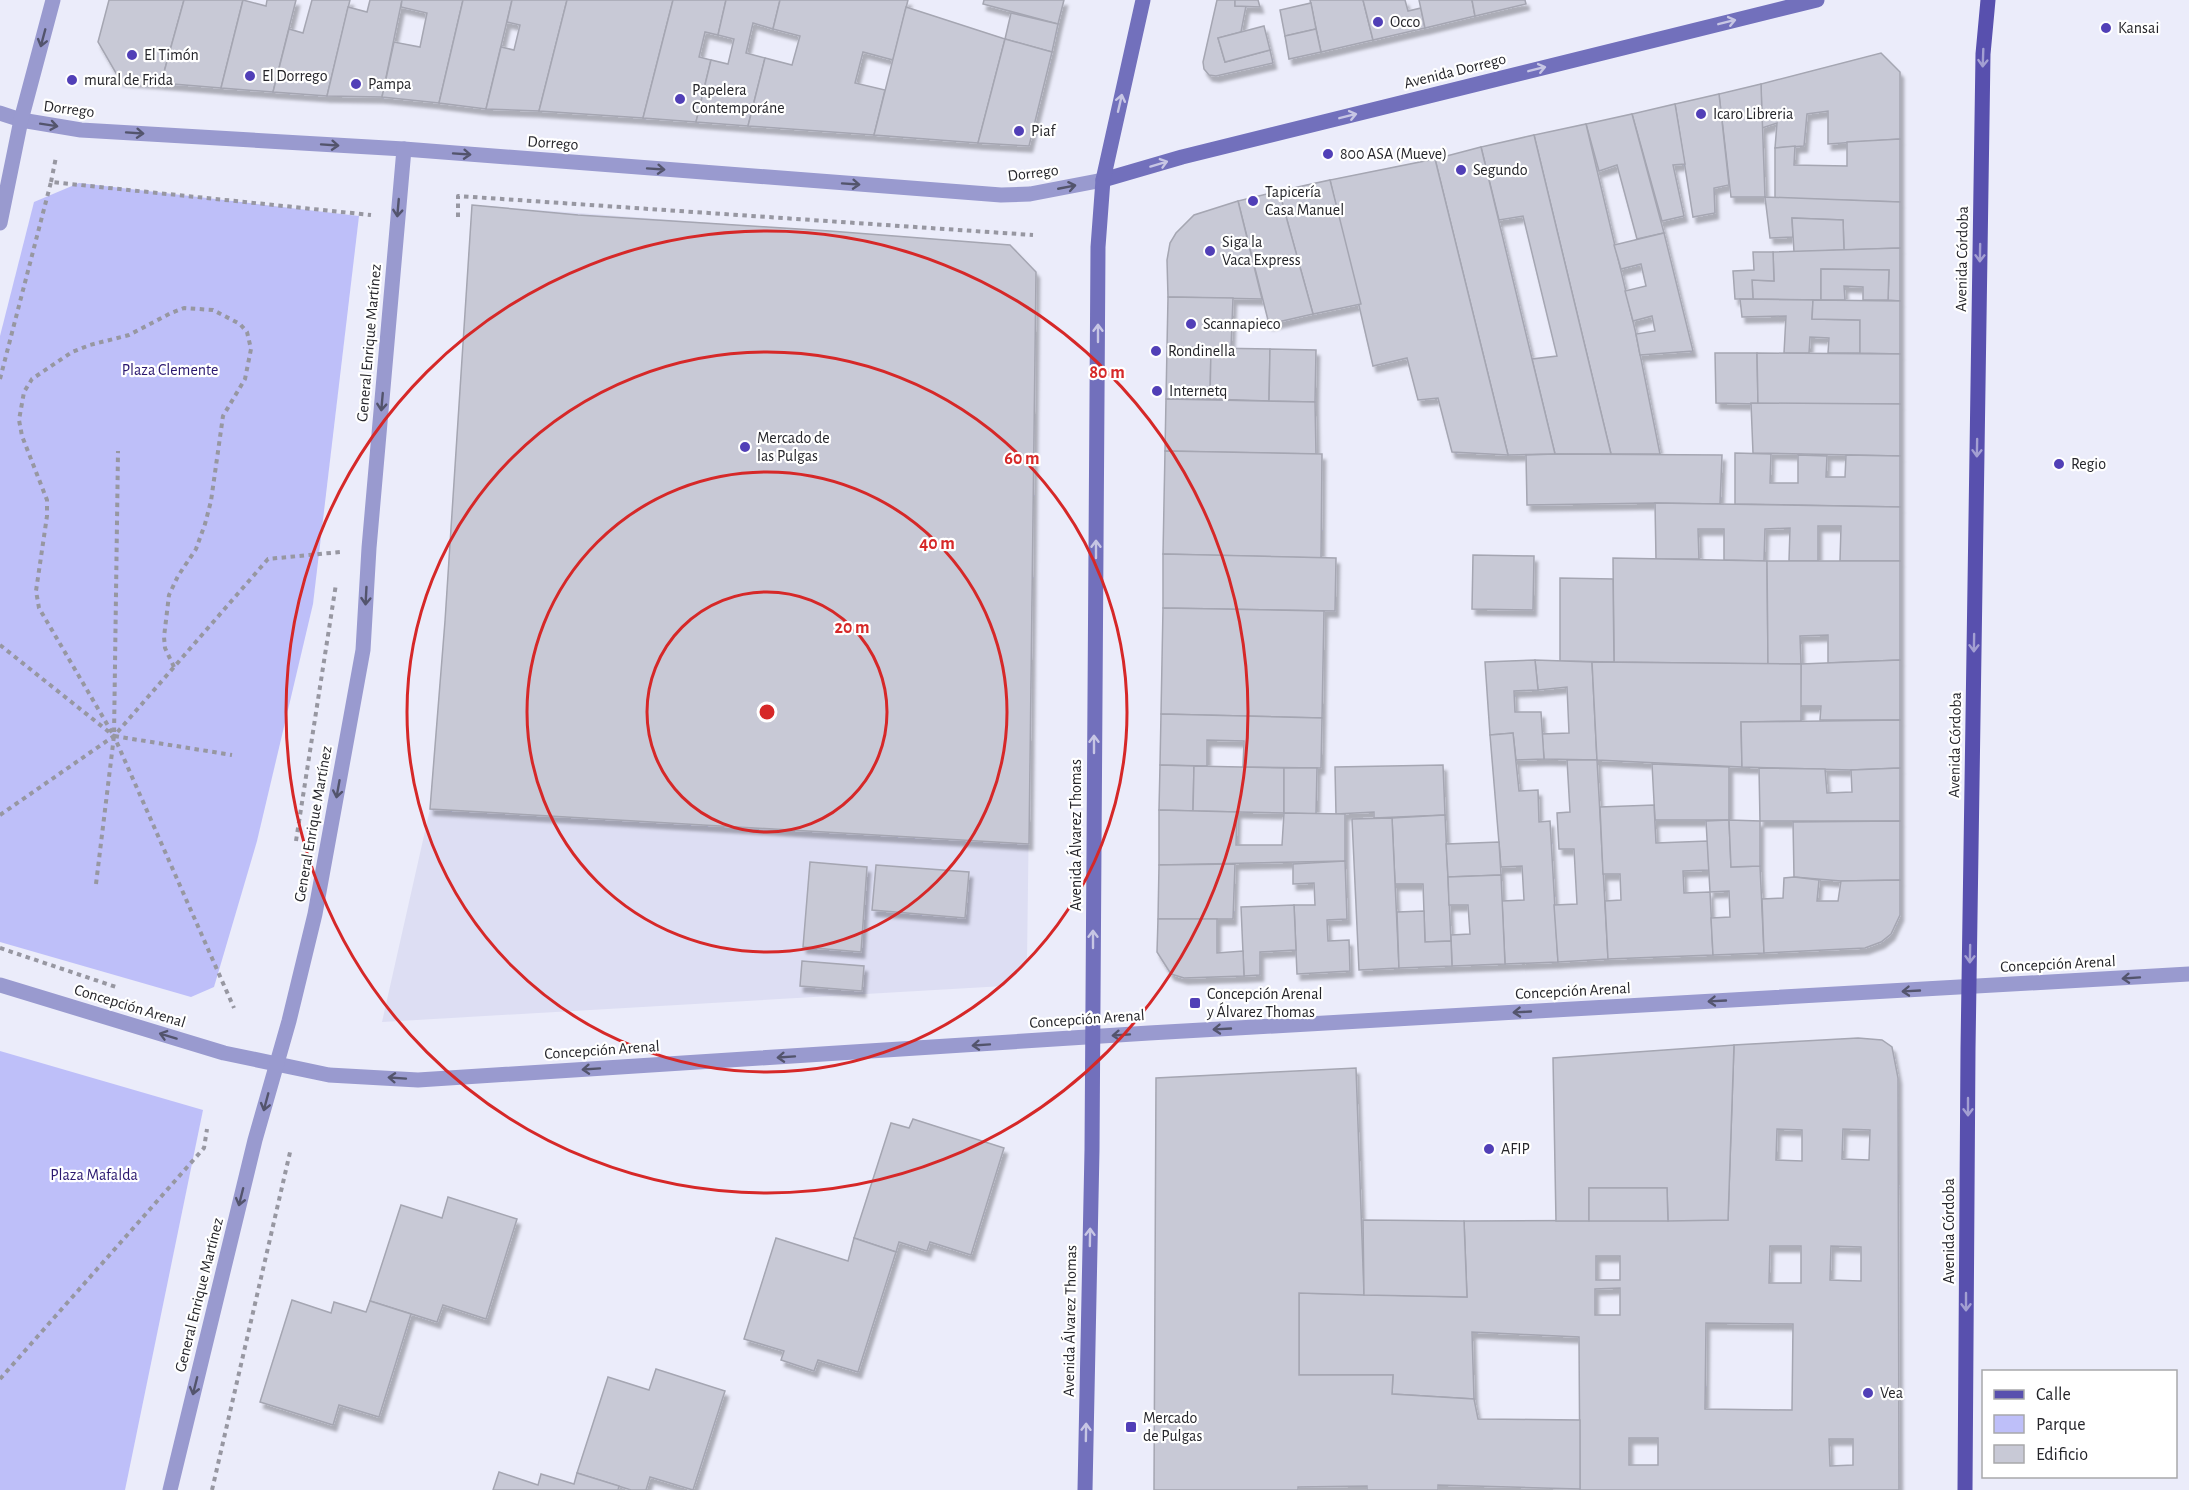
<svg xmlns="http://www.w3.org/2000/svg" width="2189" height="1490" viewBox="0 0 2189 1490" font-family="'Alegreya Sans',sans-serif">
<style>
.built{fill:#dddef3}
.green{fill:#bebff9}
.building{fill:#c8c9d6;stroke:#a5a6b2;stroke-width:1.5;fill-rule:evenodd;filter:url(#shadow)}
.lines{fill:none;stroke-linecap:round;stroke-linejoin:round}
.path{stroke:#9797a1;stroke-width:4;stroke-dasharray:4.5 4.5;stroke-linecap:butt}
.street{stroke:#999acf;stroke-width:15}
.secondary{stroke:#7270bc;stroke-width:15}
.primary{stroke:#5850ae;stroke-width:15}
.oneway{stroke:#c7c6e4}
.oneway2{stroke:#53546c}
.oneway3{stroke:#a39fd2}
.ring{fill:none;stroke:#d62828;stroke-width:3}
.poi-dot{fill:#513fb7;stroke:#fff;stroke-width:2}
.labels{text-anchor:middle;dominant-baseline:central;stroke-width:4.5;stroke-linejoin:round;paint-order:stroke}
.poi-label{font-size:16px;fill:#25252a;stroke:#fff;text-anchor:start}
.street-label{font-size:16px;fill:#25252a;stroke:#fff}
.park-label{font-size:16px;fill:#2a176f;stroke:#fff}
.centre{fill:#d62828;stroke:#fff;stroke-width:3}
.ring-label{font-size:18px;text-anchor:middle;font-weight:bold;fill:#d62828;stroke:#fff;stroke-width:4.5;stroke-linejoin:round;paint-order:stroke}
</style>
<defs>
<filter id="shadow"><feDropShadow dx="3.5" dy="6" stdDeviation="1.5" flood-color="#0004"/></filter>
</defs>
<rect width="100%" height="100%" fill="#ebecfa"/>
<path class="built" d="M472 205 1010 245 1036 272 1027 962 1004 986 382 1022 430 809 445 621Z"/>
<g class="green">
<path d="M79 183 359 216 313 604 257 841 214 987 191 997 0 942V336L34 202Z"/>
<path d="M0 1051 203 1110 125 1490H0Z"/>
</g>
<g class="building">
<path d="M109 0H184L161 83 120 80 98 42Z"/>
<path d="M184 0H243L221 88 161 83Z"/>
<path d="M243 0 266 6 267 0H296L273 92 221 88Z"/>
<path d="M312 0H350L327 96 273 92 289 29 303 33Z"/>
<path d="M370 0H402L382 97 327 96 348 7 367 12Z"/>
<path d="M402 0H463L439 103 382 97 394 42 420 47 427 13 401 7Z"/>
<path d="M463 0H512L486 109 439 103Z"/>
<path d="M512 0H567L539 111 486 109 501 47 514 50 520 25 507 22Z"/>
<path d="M567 0H673L643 118 539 111Z"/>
<path d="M673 0H726L718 35 705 32 699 57 711 60 696 122 643 118Z"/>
<path d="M726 0H780L773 29 753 23 746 53 765 58 748 126 696 122 711 60 728 64 734 39 718 35Z"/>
<path d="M780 0H908L893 60 863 52 855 83 885 90 874 135 748 126 765 58 792 65 800 36 773 29Z"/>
<path d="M984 0H1064L1058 24 983 4Z"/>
<path d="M1217 0H1235V6H1246L1241 32 1218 38 1225 62 1270 50 1273 63 1216 76 1209 75 1204 69 1203 62Z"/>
<path d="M1235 0H1258L1260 7 1235 6Z"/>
<path d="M1310 0H1363L1373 40 1321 52Z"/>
<path d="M1363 0H1405L1408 11 1421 8 1425 28 1373 40Z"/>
<path d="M1419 0H1472L1475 16 1425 28Z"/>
<path d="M1472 0H1525L1526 4 1475 16Z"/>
<path d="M1311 3 1316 29 1285 36 1280 10Z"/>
<path d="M906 7 1005 39 978 143 874 135Z"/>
<path d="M1011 13 1058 24 1052 52 1005 39Z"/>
<path d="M1264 26 1270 50 1225 62 1218 38Z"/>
<path d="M1316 29 1321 52 1289 59 1285 36Z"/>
<path d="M1005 39 1052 52 1029 146 978 143Z"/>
<path d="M1881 53 1900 72V139L1828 144V111L1807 114 1804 146 1775 148 1777 123 1762 128 1761 84Z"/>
<path d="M1761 84 1765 197H1731L1719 94Z"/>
<path d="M1719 94 1729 185 1714 188 1715 213 1693 217 1675 104Z"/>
<path d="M1675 104 1685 164 1673 165 1684 216 1662 221 1632 114Z"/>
<path d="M1632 114 1664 233 1637 239 1617 165 1599 171 1586 124Z"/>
<path d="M1586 124 1636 334 1660 454H1611L1534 135Z"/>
<path d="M1534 135 1611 454H1555L1532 359 1557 356 1523 216 1499 220 1481 147Z"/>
<path d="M1900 139V202L1775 198V148L1795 146 1794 165 1847 166V142Z"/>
<path d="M1481 147 1532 359 1555 454 1508 455 1435 159Z"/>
<path d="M1435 159 1508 455 1452 452 1438 398 1418 400 1407 358 1373 366 1330 180Z"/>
<path d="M1330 180 1361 304 1313 314 1279 191Z"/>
<path d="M1279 191 1313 314 1269 324 1238 201Z"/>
<path d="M1765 197 1900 202V248L1844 250 1843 220 1792 218 1793 237 1770 238Z"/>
<path d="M1238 201 1262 299 1168 297 1167 260 1170 243 1176 233 1194 215Z"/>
<path d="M472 205 578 215 830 231 1010 245 1036 272 1029 844 430 809 445 621Z"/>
<path d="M1792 218 1843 220 1844 250 1794 252Z"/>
<path d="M1664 233 1693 351 1640 355 1636 334 1655 331 1652 316 1633 321 1625 291 1646 286 1641 264 1621 269 1614 245Z"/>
<path d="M1900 248V301L1888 300 1889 270 1821 269V300L1753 299 1752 280 1774 281 1773 252Z"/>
<path d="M1753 252H1773L1774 281 1752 280 1753 299H1735L1733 271 1754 270Z"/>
<path d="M1821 269 1889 270 1888 300H1863V287L1844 286 1845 300H1821Z"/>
<path d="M1168 297 1233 298 1231 348 1167 347Z"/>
<path d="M1740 299 1813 300 1812 319 1860 320V353H1828L1829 338 1810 337 1809 353H1784L1786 316 1742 317Z"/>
<path d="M1813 300 1900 301V354L1860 353V320L1812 319Z"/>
<path d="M1167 347 1211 348 1210 399H1166Z"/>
<path d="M1211 348 1270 349 1269 401 1210 399Z"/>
<path d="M1270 349 1316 350 1315 402 1269 401Z"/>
<path d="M1715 353H1757L1758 404 1716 403Z"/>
<path d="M1757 353 1900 354V404H1758Z"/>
<path d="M1166 399 1315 402 1316 454 1165 451Z"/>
<path d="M1751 403 1900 404V456L1753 453Z"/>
<path d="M1165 451 1322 454 1321 558 1163 554Z"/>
<path d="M1735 453 1771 454 1770 483H1798V455L1827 456 1826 477H1845L1846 455 1900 456V507L1735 504Z"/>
<path d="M1555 454 1722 455 1720 504 1655 503 1527 505 1526 455Z"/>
<path d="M1655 503 1900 507V561H1840L1841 526H1818V561H1789L1790 528 1765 529 1764 561 1724 560V529H1698L1699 559H1656Z"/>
<path d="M1163 554 1336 558 1335 611 1163 608Z"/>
<path d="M1473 555 1534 556 1533 610 1472 609Z"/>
<path d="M1613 558 1767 561 1768 664 1614 662Z"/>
<path d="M1767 561H1900V660L1828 663V635L1800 636 1801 664H1768Z"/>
<path d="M1560 578 1613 579 1614 662 1560 661Z"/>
<path d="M1163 608 1324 611 1322 718 1161 714Z"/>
<path d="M1535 660 1592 662 1597 760 1544 759 1542 734 1569 733 1567 687 1538 690Z"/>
<path d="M1535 660 1538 690 1514 691 1515 712H1541L1544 759 1516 760 1513 733 1490 735 1485 662Z"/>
<path d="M1900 660V720H1820L1821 706H1800L1801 664Z"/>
<path d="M1592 662 1801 664V721L1741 722 1742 767 1597 760Z"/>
<path d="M1161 714 1322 718 1321 768 1243 767 1244 741 1207 740V766L1160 765Z"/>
<path d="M1900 720V768L1851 770 1742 767 1741 722Z"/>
<path d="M1513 733 1519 791 1538 790 1539 822 1550 821 1558 962 1505 964 1502 901 1524 900 1522 866 1501 867 1490 735Z"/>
<path d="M1567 760H1597L1608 959 1558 962 1554 905 1577 904 1574 849H1559L1557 813 1570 812Z"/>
<path d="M1652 764 1729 767V820H1655Z"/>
<path d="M1160 765 1194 766 1193 811 1159 810Z"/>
<path d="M1443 765 1445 815 1374 818V812L1336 814 1335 767Z"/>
<path d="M1194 766 1284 768V813L1193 811Z"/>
<path d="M1284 768H1317L1316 814 1284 813Z"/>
<path d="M1759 768 1825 769 1827 793 1852 792 1851 770 1900 768V821H1760Z"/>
<path d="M1654 805 1656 843 1708 841 1709 870 1683 871 1684 893 1710 892 1713 955 1608 959 1605 901 1621 900 1620 874H1603L1600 807Z"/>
<path d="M1159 810 1237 812 1236 845H1282L1284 813 1345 814V861L1159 865Z"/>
<path d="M1445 815 1451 941 1425 942 1423 884H1395L1392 818Z"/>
<path d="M1392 818 1399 968 1359 970 1352 819Z"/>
<path d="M1729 820 1731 867 1760 866 1764 953 1713 955 1711 918 1730 917 1729 891 1710 892 1706 821Z"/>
<path d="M1729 820 1760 821V866L1731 867Z"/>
<path d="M1900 821V880L1841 881 1794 877 1793 822Z"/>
<path d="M1499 842 1501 875 1448 877 1446 844Z"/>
<path d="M1345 861 1347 919 1327 920 1328 941 1349 940 1350 971 1297 974 1294 905H1315L1314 883 1293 884V864Z"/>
<path d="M810 862 867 867 861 952 803 947Z"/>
<path d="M1235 864 1233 919H1158L1159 865Z"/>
<path d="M876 865 969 872 965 918 872 910Z"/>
<path d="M1501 875 1505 964 1452 966 1451 935 1470 934 1468 905H1449L1448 877Z"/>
<path d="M1794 877 1819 880 1817 901H1838L1841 881 1900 880V915L1891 934 1881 942 1865 948 1764 953 1762 899 1783 898 1784 878Z"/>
<path d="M1294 905 1296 950 1260 952V975L1244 976 1241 907Z"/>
<path d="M1424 911 1425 942 1451 941 1452 966 1399 968 1397 912Z"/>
<path d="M1158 919H1217V953L1243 951 1244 976 1184 978 1171 974 1157 952Z"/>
<path d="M802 961 864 966 862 991 800 986Z"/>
<path d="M1858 1038 1882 1040 1892 1047 1898 1078 1899 1490H1580L1579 1337 1472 1332 1474 1399 1392 1394 1393 1375H1299V1293L1467 1297 1464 1221 1728 1220 1734 1045ZM1777 1129 1802 1130V1161L1776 1160ZM1843 1129 1870 1130 1869 1160 1842 1159ZM1770 1246H1801V1283H1769ZM1831 1246 1861 1247V1281L1830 1280ZM1596 1256H1620V1280H1596ZM1620 1288V1315H1595V1289ZM1706 1323 1793 1324 1792 1410 1705 1409ZM1629 1438H1658V1465H1629ZM1829 1439H1853V1465L1830 1466Z"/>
<path d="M1734 1045 1728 1220 1668 1221 1667 1188H1589V1221H1556L1553 1058Z"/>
<path d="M1356 1068 1364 1295 1299 1293V1375H1393L1392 1394 1474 1399 1478 1419 1580 1420V1489L1438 1485V1490H1367V1486L1298 1487V1490H1154L1156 1078Z"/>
<path d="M913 1119 1004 1148 971 1255 930 1242 927 1251 899 1242 896 1252 854 1238 891 1123 909 1128Z"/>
<path d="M1589 1188H1667L1668 1221H1589Z"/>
<path d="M448 1197 517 1219 486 1319 443 1305 437 1322 370 1301 401 1205 442 1218Z"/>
<path d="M1363 1220 1464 1221 1467 1297 1364 1295Z"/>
<path d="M776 1238 848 1261 854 1238 896 1252 858 1372 818 1360 814 1371 781 1360 784 1351 744 1339Z"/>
<path d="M292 1300 331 1313 334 1302 366 1312 370 1301 411 1314 379 1417 339 1405 333 1425 260 1402Z"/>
<path d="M656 1369 725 1391 693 1490 650 1477 646 1490H631L577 1473 608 1377 649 1390Z"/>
<path d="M499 1472 538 1485 541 1474 574 1484 577 1473 619 1486 618 1490H493Z"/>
</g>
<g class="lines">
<g class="path">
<path d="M51 182 56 157"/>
<path d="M458 217V196L1033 235"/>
<path d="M0 379 51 182 371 215"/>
<path d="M0 645 114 736 234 1008"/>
<path d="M174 667 165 648 164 637 169 595 178 576 196 549 205 524 211 501 223 416 245 379 251 349 247 332 240 324 213 310 184 308 171 313 129 335 90 345 72 352 32 379 24 392 19 420 22 436 47 500V516L36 591 39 608 114 736 232 755"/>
<path d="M0 815 114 736 268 559 340 552"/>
<path d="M296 841 336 584"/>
<path d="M96 884 114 736 118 451"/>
<path d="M0 948 119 988"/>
<path d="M0 1379 204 1148 207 1129"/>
<path d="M212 1490 291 1148"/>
</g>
<g class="street">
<path d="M0 113 21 120 81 130 404 149 1001 195 1030 194 1103 180"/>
<path d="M0 223 21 120 53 0"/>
<path d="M0 985 224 1053 329 1075 418 1080 1149 1033 2189 974"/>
<path d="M170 1490 255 1140 289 1021 315 914 363 650 369 548 404 149"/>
</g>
<g class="secondary">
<path d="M1103 180 1182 157 1817 0"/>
<path d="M1085 1490 1092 1150 1098 247 1103 180 1143 0"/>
</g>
<path class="primary" d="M1965 1490 1968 1049 1983 54 1988 0"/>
</g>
<defs><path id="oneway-shaft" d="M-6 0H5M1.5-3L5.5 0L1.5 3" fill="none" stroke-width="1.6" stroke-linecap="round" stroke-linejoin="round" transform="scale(1.5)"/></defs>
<g class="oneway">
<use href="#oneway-shaft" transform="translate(1727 22) rotate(-14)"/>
<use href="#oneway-shaft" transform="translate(1537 69) rotate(-14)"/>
<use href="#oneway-shaft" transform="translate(1120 103) rotate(-77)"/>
<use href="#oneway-shaft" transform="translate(1348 116) rotate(-14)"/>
<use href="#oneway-shaft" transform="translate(1159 164) rotate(-17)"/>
<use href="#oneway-shaft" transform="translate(1098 333) rotate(-90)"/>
<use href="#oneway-shaft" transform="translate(1096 549) rotate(-90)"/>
<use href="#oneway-shaft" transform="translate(1094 744) rotate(-90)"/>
<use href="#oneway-shaft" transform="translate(1093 939) rotate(-90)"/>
<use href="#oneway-shaft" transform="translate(1090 1237) rotate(-89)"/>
<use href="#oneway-shaft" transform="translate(1086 1432) rotate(-89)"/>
</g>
<g class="oneway2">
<use href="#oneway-shaft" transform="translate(43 38) rotate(105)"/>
<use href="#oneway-shaft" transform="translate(49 125) rotate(9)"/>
<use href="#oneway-shaft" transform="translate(135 133) rotate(4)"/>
<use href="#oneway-shaft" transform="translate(330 145) rotate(4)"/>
<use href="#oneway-shaft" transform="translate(462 154) rotate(4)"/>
<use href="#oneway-shaft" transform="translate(656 169) rotate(4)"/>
<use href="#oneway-shaft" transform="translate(851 184) rotate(4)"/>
<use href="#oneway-shaft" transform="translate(1067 187) rotate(-11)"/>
<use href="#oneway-shaft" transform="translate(398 208) rotate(95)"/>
<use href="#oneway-shaft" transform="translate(382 402) rotate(95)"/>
<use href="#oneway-shaft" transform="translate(366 596) rotate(93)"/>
<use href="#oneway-shaft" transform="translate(338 789) rotate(100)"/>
<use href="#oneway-shaft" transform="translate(2131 978) rotate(176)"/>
<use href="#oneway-shaft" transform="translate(1911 991) rotate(177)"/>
<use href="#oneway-shaft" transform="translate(1717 1001) rotate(177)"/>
<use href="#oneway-shaft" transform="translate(1522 1012) rotate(177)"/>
<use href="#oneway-shaft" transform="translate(1222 1029) rotate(177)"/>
<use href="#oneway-shaft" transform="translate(1121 1035) rotate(176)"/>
<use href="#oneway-shaft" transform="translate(168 1036) rotate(-163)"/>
<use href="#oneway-shaft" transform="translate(981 1045) rotate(176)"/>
<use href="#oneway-shaft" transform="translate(786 1057) rotate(176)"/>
<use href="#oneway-shaft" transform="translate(591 1069) rotate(176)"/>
<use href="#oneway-shaft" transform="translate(397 1078) rotate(-176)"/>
<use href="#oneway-shaft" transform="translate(266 1102) rotate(105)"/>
<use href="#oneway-shaft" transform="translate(241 1197) rotate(104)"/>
<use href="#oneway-shaft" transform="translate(195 1386) rotate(104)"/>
</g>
<g class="oneway3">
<use href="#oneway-shaft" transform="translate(1983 58) rotate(92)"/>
<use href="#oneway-shaft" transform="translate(1980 253) rotate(91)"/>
<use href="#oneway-shaft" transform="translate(1977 448) rotate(91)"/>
<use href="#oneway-shaft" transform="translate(1974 643) rotate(91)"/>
<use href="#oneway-shaft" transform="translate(1970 954) rotate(91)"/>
<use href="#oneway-shaft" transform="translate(1968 1107) rotate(90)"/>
<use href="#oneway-shaft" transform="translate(1966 1302) rotate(90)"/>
</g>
<g class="ring">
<circle cx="767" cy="712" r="120"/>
<circle cx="767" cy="712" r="240"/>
<circle cx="767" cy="712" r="360"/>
<circle cx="767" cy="712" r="481"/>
</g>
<g class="poi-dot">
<circle cx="1378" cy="22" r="6"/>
<circle cx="2106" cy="28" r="6"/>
<circle cx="132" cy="55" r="6"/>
<circle cx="250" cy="76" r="6"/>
<circle cx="72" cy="80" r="6"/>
<circle cx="356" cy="84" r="6"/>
<circle cx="680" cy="99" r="6"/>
<circle cx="1701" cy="114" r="6"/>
<circle cx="1019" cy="131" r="6"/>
<circle cx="1328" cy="154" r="6"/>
<circle cx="1461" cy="170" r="6"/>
<circle cx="1253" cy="201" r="6"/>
<circle cx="1210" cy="251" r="6"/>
<circle cx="1191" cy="324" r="6"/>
<circle cx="1156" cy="351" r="6"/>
<circle cx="1157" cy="391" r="6"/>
<circle cx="745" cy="447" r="6"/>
<circle cx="2059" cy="464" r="6"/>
<rect x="1189" y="997" width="12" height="12" rx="3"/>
<circle cx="1489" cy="1149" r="6"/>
<circle cx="1868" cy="1393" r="6"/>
<rect x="1125" y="1421" width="12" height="12" rx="3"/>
</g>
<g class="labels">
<g class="poi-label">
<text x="1390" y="22">Occo</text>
<text x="2118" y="28">Kansai</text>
<text x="144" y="55">El Timón</text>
<text x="262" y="76">El Dorrego</text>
<text x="84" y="80">mural de Frida</text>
<text x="368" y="84">Pampa</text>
<text x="692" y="90">Papelera<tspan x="692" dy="18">Contemporáne</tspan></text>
<text x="1713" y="114">Icaro Libreria</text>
<text x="1031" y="131">Piaf</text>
<text x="1340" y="154">800 ASA (Mueve)</text>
<text x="1473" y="170">Segundo</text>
<text x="1265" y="192">Tapicería<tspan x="1265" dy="18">Casa Manuel</tspan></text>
<text x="1222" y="242">Siga la<tspan x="1222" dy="18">Vaca Express</tspan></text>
<text x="1203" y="324">Scannapieco</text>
<text x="1168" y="351">Rondinella</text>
<text x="1169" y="391">Internetq</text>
<text x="757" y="438">Mercado de<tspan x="757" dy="18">las Pulgas</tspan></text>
<text x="2071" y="464">Regio</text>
<text x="1207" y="994">Concepción Arenal<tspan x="1207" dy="18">y Álvarez Thomas</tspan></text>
<text x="1501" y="1149">AFIP</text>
<text x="1880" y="1393">Vea</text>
<text x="1143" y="1418">Mercado<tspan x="1143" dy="18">de Pulgas</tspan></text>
</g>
<g class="street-label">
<text transform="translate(1455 71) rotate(-14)">Avenida Dorrego</text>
<text transform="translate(69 109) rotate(7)">Dorrego</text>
<text transform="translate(553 143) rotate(4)">Dorrego</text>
<text transform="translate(1033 173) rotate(-7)">Dorrego</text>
<text transform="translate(1962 259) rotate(-89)">Avenida Córdoba</text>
<text transform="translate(369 343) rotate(-85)">General Enrique Martínez</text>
<text transform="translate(1955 745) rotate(-89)">Avenida Córdoba</text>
<text transform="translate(313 824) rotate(-80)">General Enrique Martínez</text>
<text transform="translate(1076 835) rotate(-90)">Avenida Álvarez Thomas</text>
<text transform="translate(2058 964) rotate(-3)">Concepción Arenal</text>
<text transform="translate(1573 991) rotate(-3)">Concepción Arenal</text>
<text transform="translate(130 1006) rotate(17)">Concepción Arenal</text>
<text transform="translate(1087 1019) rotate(-4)">Concepción Arenal</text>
<text transform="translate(602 1050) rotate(-4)">Concepción Arenal</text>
<text transform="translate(1949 1231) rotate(-90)">Avenida Córdoba</text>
<text transform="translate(199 1295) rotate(-76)">General Enrique Martínez</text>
<text transform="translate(1070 1321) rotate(-89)">Avenida Álvarez Thomas</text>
</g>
<g class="park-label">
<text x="170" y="370">Plaza Clemente</text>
<text x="94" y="1175">Plaza Mafalda</text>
</g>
</g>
<circle cx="767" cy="712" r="9" class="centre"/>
<g class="ring-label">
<text x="1107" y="378">80 m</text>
<text x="1022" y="464">60 m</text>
<text x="937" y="549">40 m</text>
<text x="852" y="633">20 m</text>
</g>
<rect x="1982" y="1370" width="195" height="108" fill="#ffffff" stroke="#a8a8aa" stroke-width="1.5"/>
<rect x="1994" y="1390" width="30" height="9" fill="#5850ae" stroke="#a8a8aa" stroke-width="1.5"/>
<text x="2036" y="1400" font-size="18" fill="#25252a">Calle</text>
<rect x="1994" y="1415" width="30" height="18" fill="#bebff9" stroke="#a8a8aa" stroke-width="1.5"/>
<text x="2036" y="1430" font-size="18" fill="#25252a">Parque</text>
<rect x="1994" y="1445" width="30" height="18" fill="#c8c9d6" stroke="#a8a8aa" stroke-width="1.5"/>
<text x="2036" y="1460" font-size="18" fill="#25252a">Edificio</text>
</svg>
